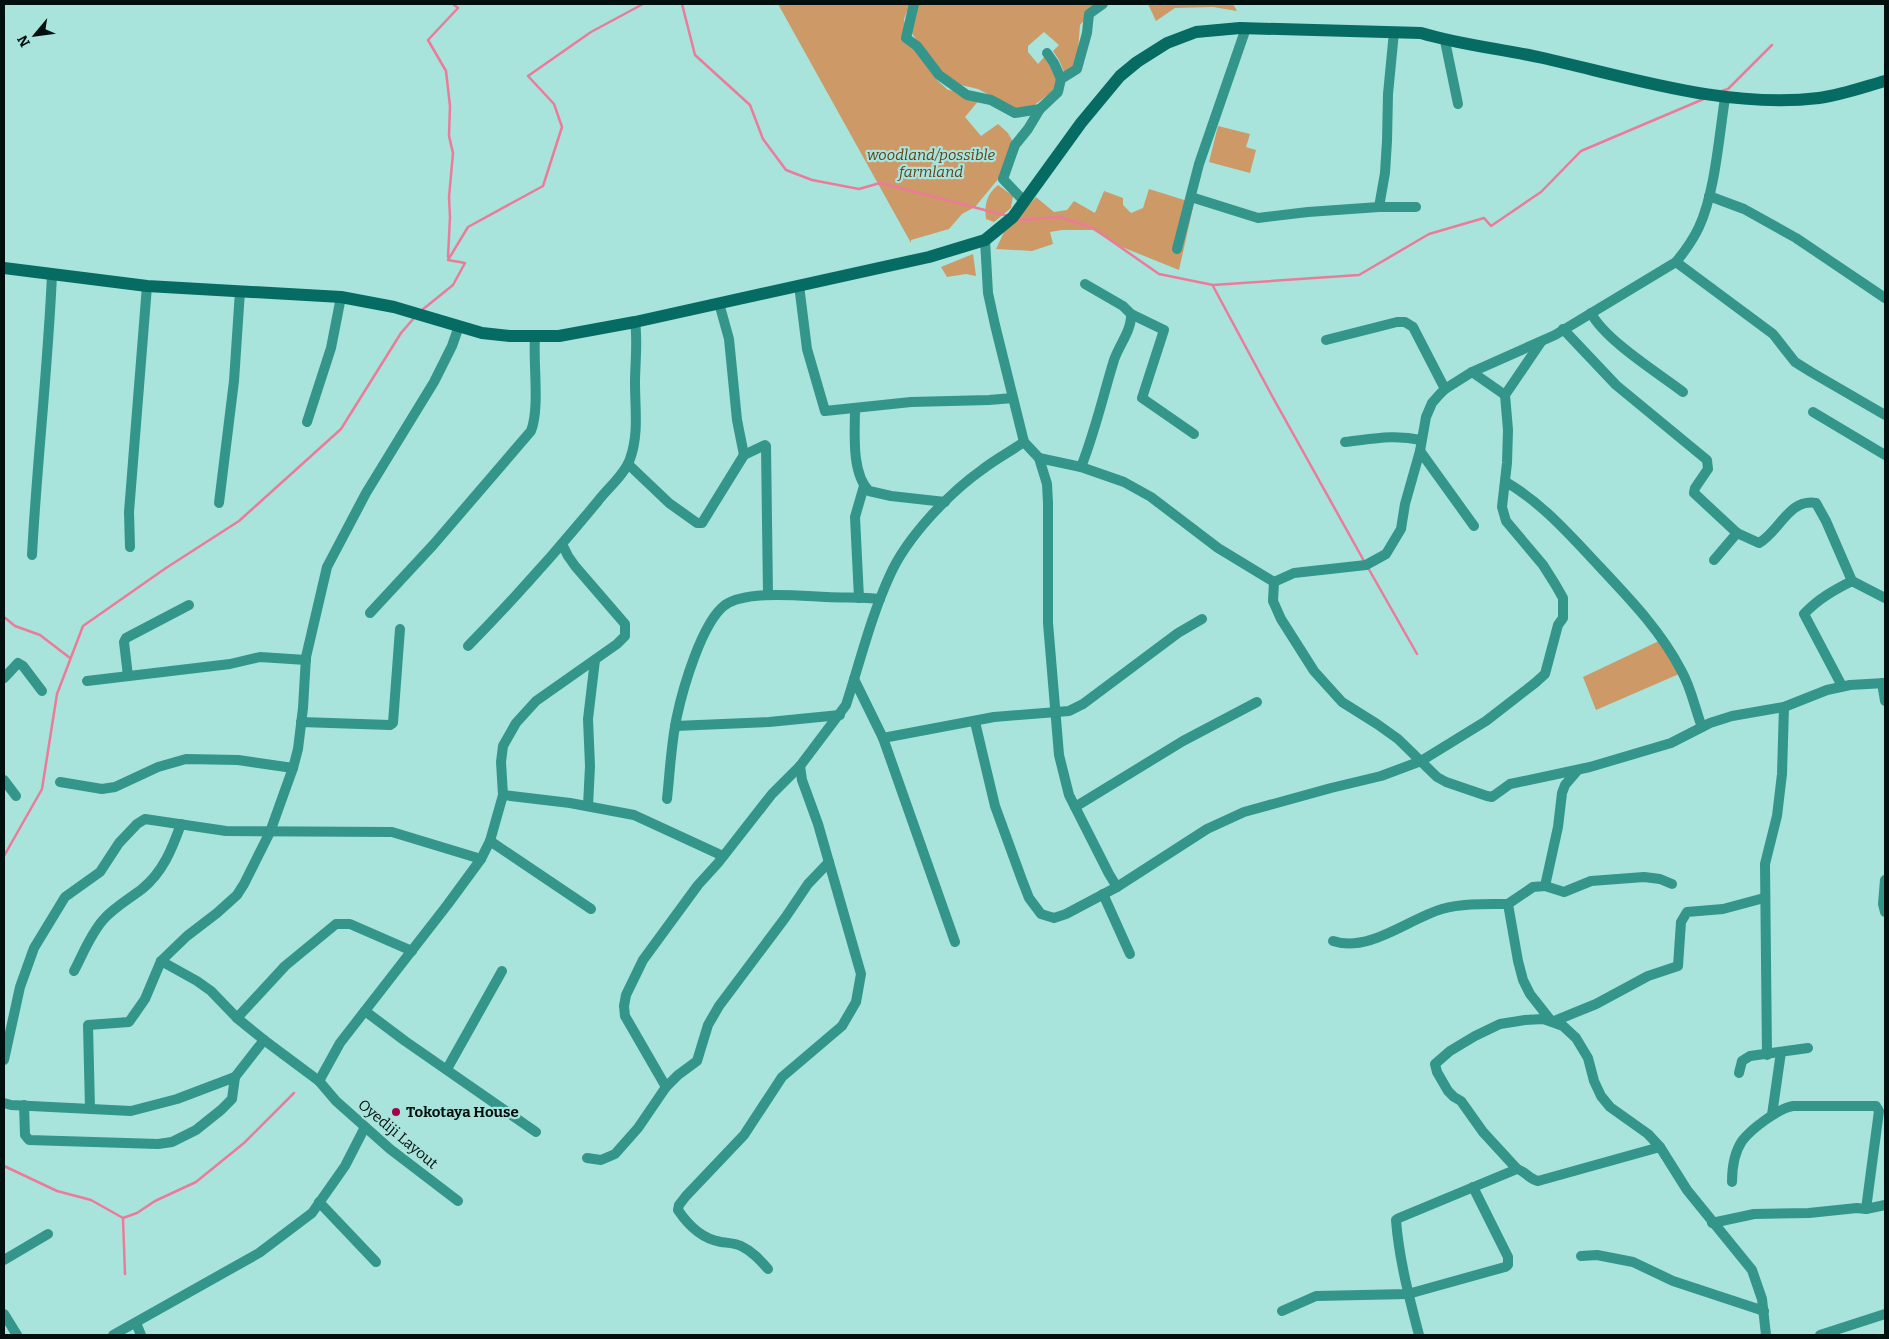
<svg xmlns="http://www.w3.org/2000/svg" width="1889" height="1339" viewBox="0 0 1889 1339" font-family="Bitter,serif">
<style>
.green{fill:#cd9967}
.lines{fill:none;stroke-linecap:round;stroke-linejoin:round}
.stream{stroke:#ec7b99;stroke-width:2.5}
.street{stroke:#34958a;stroke-width:10}
.secondary{stroke:#066b62;stroke-width:12}
.poi-dot{fill:#9f0349;stroke:#a8e4db;stroke-width:2}
.labels{text-anchor:middle;dominant-baseline:central;stroke-width:4.5;stroke-linejoin:round;paint-order:stroke}
.park-label{font-size:15px;font-style:italic;fill:#63411d;stroke:#a8e4db}
.poi-label{font-size:15px;font-weight:bold;fill:#00100e;stroke:#a8e4db;text-anchor:start}
.street-label{font-size:15px;fill:#00100e;stroke:#a8e4db}
</style>
<rect width="100%" height="100%" fill="#a8e4db"/>
<g class="green">
<path d="M778 4H910L904 19 907 40 923 57 937 80 948 90 969 93 980 99 965 117 981 136 998 124 1008 133 1014 144 999 178 975 207 962 214 949 229 911 240V243Z"/>
<path d="M917 4H1099L1080 25 1077 63 1064 72 1059 60 1053 51 1059 45 1044 32 1028 46V52L1038 64 1045 56 1059 77 1054 90 1028 110 1022 112 978 89 948 82 910 31Z"/>
<path d="M1148 4H1233L1237 11 1213 7 1175 8 1156 21Z"/>
<path d="M1218 126 1250 134 1246 147 1256 150 1250 173 1209 162Z"/>
<path d="M998 185 1013 196 1011 208 994 222 986 219C984 204 987 194 998 185Z"/>
<path d="M1149 189 1194 203 1179 270 1117 245 1093 230H1062L1050 232 1053 244 1032 251 996 249 1004 232 1036 197 1054 212 1067 210 1074 201 1095 213 1104 191 1123 198V205L1131 213 1143 208Z"/>
<path d="M973 254 976 276 966 274 947 277 941 267Z"/>
<path d="M1661 640 1679 674 1596 710 1583 677Z"/>
</g>
<g class="lines">
<g class="stream">
<path d="M682 4 695 55 750 105 763 139 786 170 812 180 859 189 880 183 1008 216"/>
<path d="M1722 91 1728 89 1772 45"/>
<path d="M1016 218 1023 220 1060 217 1093 228 1159 274 1213 285 1359 275 1429 234 1484 218 1491 226 1541 192 1581 151 1706 98"/>
<path d="M448 257 450 217 449 197 453 153 449 136 450 106 446 71 428 40 458 8 453 4"/>
<path d="M1213 286 1271 394 1364 561"/>
<path d="M422 310 453 285 465 263 448 260 468 227 543 186 562 127 554 104 528 76 591 32 643 4"/>
<path d="M1367 566 1417 654"/>
<path d="M4 617 15 626 40 635 70 658"/>
<path d="M4 856 42 789 57 694 83 626 166 568 239 521 341 429 401 333 414 318"/>
<path d="M4 1166 57 1191 91 1200 123 1218 125 1274"/>
<path d="M123 1218 137 1213 155 1201 196 1182 244 1143 294 1093"/>
</g>
<g class="street">
<path d="M914 4 906 38 917 46 939 75 967 95 991 100 1015 113 1040 109"/>
<path d="M1445 41 1458 104"/>
<path d="M1047 53 1054 63 1061 79"/>
<path d="M1709 196 1744 209 1796 238 1885 298"/>
<path d="M1191 197 1258 218 1308 212 1379 207H1416"/>
<path d="M1024 201 1003 179 1015 145 1028 129 1040 109 1058 92 1061 79 1077 69 1087 33 1089 14 1103 4"/>
<path d="M1379 207 1385 173 1387 141 1388 94 1394 32"/>
<path d="M985 240 988 293 995 325 1024 442 1039 458 1047 484 1048 503V623L1059 755 1069 795 1109 874 1117 887"/>
<path d="M1177 249 1199 164 1246 28"/>
<path d="M1676 262 1773 334 1795 362 1811 372 1885 415"/>
<path d="M799 285 807 349 825 411 911 402 989 400 1013 398"/>
<path d="M719 303 729 339 737 420 744 455"/>
<path d="M1591 313C1605 340 1658 373 1683 392"/>
<path d="M1131 314 1164 330 1142 398 1194 434"/>
<path d="M1563 329 1616 385 1707 460 1708 469 1695 488 1694 493 1737 533 1714 560"/>
<path d="M1326 340 1397 322H1405L1413 327 1445 389"/>
<path d="M1472 372 1505 395"/>
<path d="M855 409C855 432 851 473 869 491L891 496 945 502"/>
<path d="M1813 412 1885 455"/>
<path d="M307 422 331 348 341 297"/>
<path d="M1345 442C1372 439 1394 434 1421 440"/>
<path d="M1420 451 1474 526"/>
<path d="M1039 458 1081 467 1124 482 1151 497 1218 548 1274 582 1273 601 1281 619 1314 671 1342 702 1377 724 1398 739 1437 777 1446 782 1487 796 1492 797 1510 784 1590 767 1671 743 1710 723 1732 716 1784 707 1827 690 1850 685 1885 683"/>
<path d="M628 464 669 503 697 523H702L744 455 765 445 766 446 768 595"/>
<path d="M1081 467C1095 432 1103 396 1114 360 1119 345 1132 330 1131 314L1123 306 1085 284"/>
<path d="M1506 482C1542 503 1570 535 1599 566 1629 598 1661 631 1681 670 1691 687 1695 709 1702 727"/>
<path d="M219 503 234 381 240 291"/>
<path d="M1737 533 1759 543C1779 532 1789 498 1816 503L1826 521 1852 581C1834 590 1818 599 1804 614L1842 686"/>
<path d="M130 547 129 512 147 286"/>
<path d="M32 555C37 461 48 368 52 274"/>
<path d="M1852 581 1885 598"/>
<path d="M1274 582 1294 573 1366 565 1386 554 1401 529 1405 504 1420 451 1426 417 1432 403 1439 395 1445 389 1472 372 1555 335 1676 262C1685 251 1693 240 1699 227 1715 193 1719 136 1725 98"/>
<path d="M859 598 855 517 864 486"/>
<path d="M370 613 434 544 531 431C540 408 533 364 535 337"/>
<path d="M468 646C514 599 557 551 598 501 608 488 625 474 630 459 639 434 635 409 635 383 635 363 638 342 635 322"/>
<path d="M128 676 124 642 126 638 189 605"/>
<path d="M4 678 18 663 23 666 42 691"/>
<path d="M854 679 883 738 955 942"/>
<path d="M87 681 230 664 260 657 306 660"/>
<path d="M1882 683 1885 701"/>
<path d="M301 722 390 725 393 723 400 629"/>
<path d="M975 722 995 806 1022 880 1029 898 1041 914 1054 918 1066 914 1117 887 1207 829 1244 812 1331 788 1381 776 1421 761 1486 721 1535 683 1545 674 1558 625 1563 618V598L1555 584 1543 565 1506 521 1502 507 1507 463 1508 430 1505 395 1541 342"/>
<path d="M675 726 769 722 840 715"/>
<path d="M883 738 994 717 1069 711 1083 704 1178 633 1202 619"/>
<path d="M1577 771 1565 785 1562 793 1558 827 1545 886 1533 887 1508 904 1518 961 1523 980 1530 994 1552 1022 1563 1026 1576 1038 1588 1058 1594 1081 1601 1096 1610 1107 1648 1134 1660 1147 1687 1190 1752 1270 1762 1299 1766 1335"/>
<path d="M4 780 16 796"/>
<path d="M60 782 102 789 115 787 158 767 186 759 238 760 293 768"/>
<path d="M503 795 570 803 634 815 723 856"/>
<path d="M667 799C670 772 671 743 677 716 683 688 702 622 725 605 747 590 800 596 827 597 844 598 863 597 880 599"/>
<path d="M588 806 590 766 588 719 595 660"/>
<path d="M1075 807 1183 741 1257 702"/>
<path d="M490 841 591 909"/>
<path d="M1885 880 1883 904 1885 912"/>
<path d="M1545 886 1564 892 1591 881 1644 877 1660 879 1672 884"/>
<path d="M1103 894 1130 954"/>
<path d="M1333 941C1369 953 1408 919 1442 909 1463 903 1486 904 1508 904"/>
<path d="M161 961 197 981 211 991 237 1018 264 1040 319 1081 336 1101 390 1149 458 1201"/>
<path d="M74 971C83 954 90 935 103 920 113 908 129 899 142 889 163 872 172 849 181 824"/>
<path d="M365 1011 405 1041 536 1132"/>
<path d="M237 1018 285 966 336 924H350L412 951"/>
<path d="M1767 1055 1765 864 1777 816 1782 774 1784 707"/>
<path d="M4 1060 20 987 34 948 65 897 100 872 119 843 137 824 145 819 226 831 392 832 481 859"/>
<path d="M447 1069 502 971"/>
<path d="M1739 1073 1742 1061 1750 1056 1808 1048"/>
<path d="M319 1081 340 1043 448 904 481 859 490 841 503 795 501 762 503 746 516 723 536 701 617 644 625 636V624L575 566 568 556 562 544"/>
<path d="M666 1087 625 1016 624 1006 626 995 643 960 698 885 718 863 772 794 800 766 846 705C860 662 871 616 890 575 907 537 949 493 983 469 996 459 1011 451 1024 442"/>
<path d="M4 1103 11 1105 131 1111 177 1099 235 1077 264 1040"/>
<path d="M24 1105 25 1135 29 1140 158 1144 172 1142 196 1130 221 1110 232 1099 235 1077"/>
<path d="M90 1109 88 1025 129 1022 145 999 161 961 187 936 217 913 237 895 244 884 270 832 293 768 298 749 303 708 306 657 327 567 366 493 434 382 452 346 459 326"/>
<path d="M1772 1115 1781 1052"/>
<path d="M587 1158 601 1160 615 1154 638 1128 666 1087 678 1075 697 1061 708 1025 719 1006 785 918 808 884 829 862"/>
<path d="M1517 1169 1483 1132 1461 1101 1454 1097 1448 1091 1437 1072 1435 1064 1450 1051 1475 1036 1500 1024 1525 1020 1543 1019 1552 1022 1596 1004 1648 976 1678 966 1681 922 1687 912 1723 909 1764 898"/>
<path d="M1732 1182C1732 1168 1734 1153 1742 1141 1751 1129 1779 1108 1793 1106H1876L1879 1111 1866 1209"/>
<path d="M319 1202 376 1262"/>
<path d="M1712 1223 1754 1214 1809 1213 1857 1208 1866 1209 1885 1205"/>
<path d="M1581 1256 1597 1255 1633 1262 1673 1281 1764 1311"/>
<path d="M4 1260 48 1234"/>
<path d="M768 1269C760 1260 752 1251 741 1246 735 1243 728 1243 721 1242 703 1239 688 1225 678 1210L679 1205 686 1196 744 1135 782 1077 842 1026 856 1002 861 974 818 824 802 780 800 766"/>
<path d="M1282 1311 1316 1296 1408 1294 1505 1267 1508 1265V1257L1473 1187"/>
<path d="M4 1314 17 1335"/>
<path d="M136 1323 141 1335"/>
<path d="M113 1335 259 1253 312 1213 345 1166 365 1127"/>
<path d="M1419 1335C1409 1297 1399 1259 1396 1220L1399 1218 1517 1169C1525 1171 1529 1179 1538 1181L1660 1147"/>
<path d="M1820 1335 1885 1314"/>
</g>
<path class="secondary" d="M4 268 147 286 341 297 394 307 482 333 510 336H559L635 322 929 257 985 240 1013 217 1081 123 1120 76 1137 62 1167 43 1196 32 1240 28 1421 33C1461 45 1502 49 1543 58 1632 78 1727 109 1819 98 1842 95 1864 87 1885 81"/>
</g>
<circle class="poi-dot" cx="396" cy="1112" r="5"/>
<g class="labels">
<g class="park-label">
<text x="931" y="155">woodland/possible<tspan x="931" dy="17">farmland</tspan></text>
</g>
<g class="poi-label">
<text x="406" y="1112">Tokotaya House</text>
</g>
<g class="street-label">
<text transform="translate(398 1134) rotate(40)">Oyediji Layout</text>
</g>
</g>
<rect width="1889" height="1339" fill="none" stroke="#00100e" stroke-width="10"/>
<g transform="translate(35 35) rotate(241)" stroke="#a8e4db" stroke-width="4" paint-order="stroke">
<path d="M0-4L9 19L0 12L-9 19Z" fill="#00100e"/>
<text y="-8" font-size="14" font-weight="bold" text-anchor="middle" fill="#00100e">N</text>
</g>
</svg>
